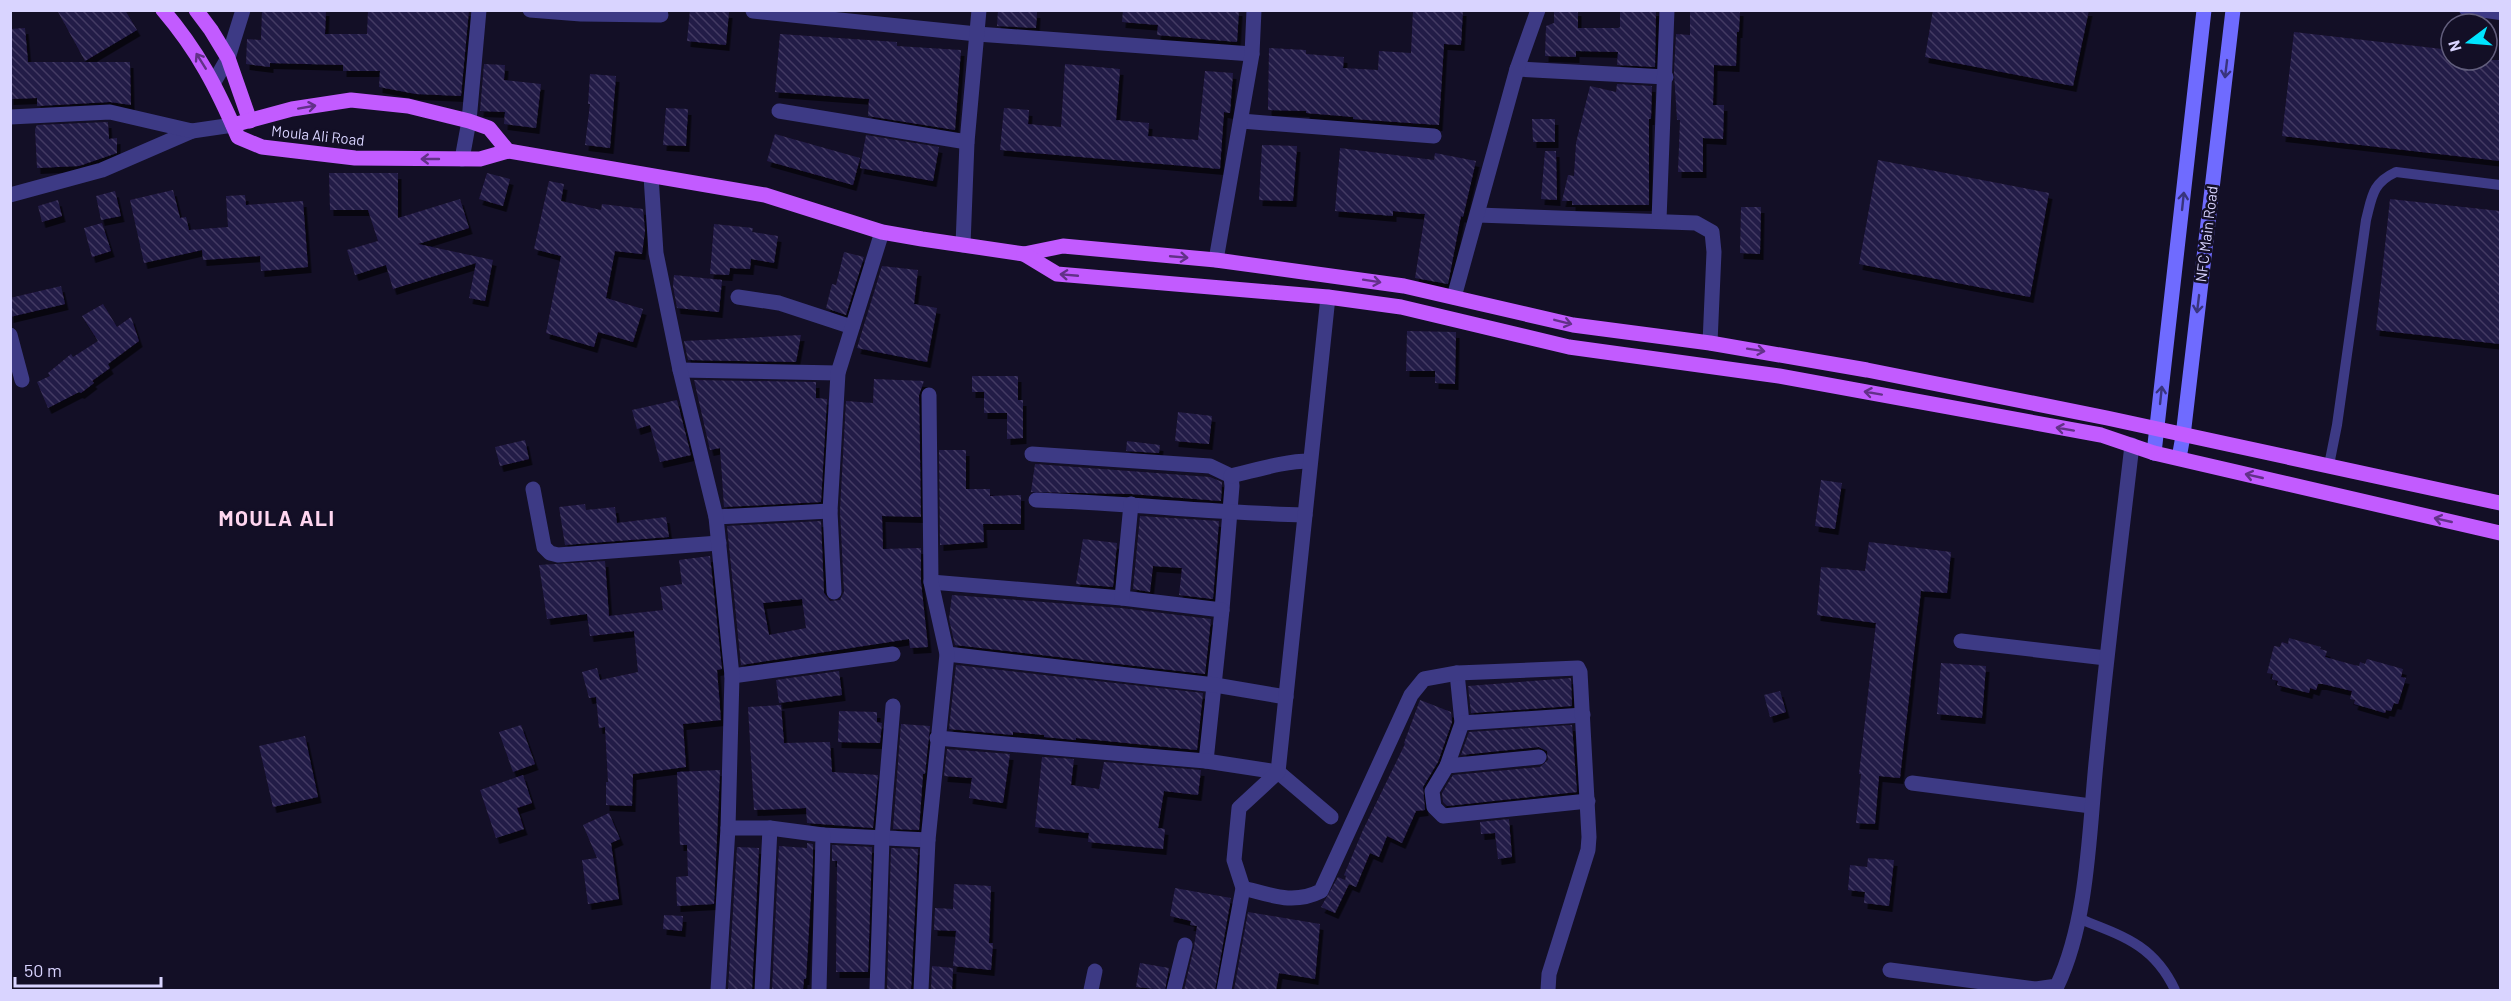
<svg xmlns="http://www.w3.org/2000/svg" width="2511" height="1001" viewBox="0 0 2511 1001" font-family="Barlow,sans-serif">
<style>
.building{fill:url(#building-back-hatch);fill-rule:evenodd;filter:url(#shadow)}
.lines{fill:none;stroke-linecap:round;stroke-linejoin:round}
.service{stroke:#3d3a85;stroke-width:10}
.minor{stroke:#3d3a85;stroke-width:15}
.tertiary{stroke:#3d3a85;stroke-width:15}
.secondary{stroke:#6f6bff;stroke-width:15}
.primary{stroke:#c25bff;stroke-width:15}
.oneway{stroke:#623188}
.oneway2{stroke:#38347d}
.labels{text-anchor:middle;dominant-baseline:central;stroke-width:5;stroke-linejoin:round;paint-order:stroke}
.street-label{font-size:15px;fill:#d9d4ff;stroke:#130f26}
.district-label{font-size:21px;font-weight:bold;letter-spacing:1.5px;fill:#ffd6f0;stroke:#130f26}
</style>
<defs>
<pattern id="building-back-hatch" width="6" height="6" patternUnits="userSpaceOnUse" patternTransform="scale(1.5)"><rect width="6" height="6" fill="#241b47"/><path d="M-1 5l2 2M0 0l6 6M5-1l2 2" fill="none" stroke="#433b63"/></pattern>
<filter id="shadow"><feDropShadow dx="3.5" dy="6" stdDeviation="0" flood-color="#0009"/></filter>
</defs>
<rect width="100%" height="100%" fill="#130f26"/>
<g class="building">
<path d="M57 10H125L137 30 85 61Z"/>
<path d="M262 10H326L325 34H367L368 10H469L461 96 416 94 379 87 380 71H343V65L270 63V67L246 64 247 39 261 40Z"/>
<path d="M690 10 729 12 726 45 687 41Z"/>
<path d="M998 10 1037 12 1036 28 997 26Z"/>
<path d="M1123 10H1239L1237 42 1157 35 1158 25 1122 22Z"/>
<path d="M1413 10H1463L1461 45 1444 44 1439 125 1353 119V117L1306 113V111L1268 110 1269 48 1306 50V54L1344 57 1343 68 1378 70 1379 51 1411 53Z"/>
<path d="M1554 10H1578V28H1618L1620 27V10H1656L1655 67 1617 65 1618 52 1576 51V57L1545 56 1546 26 1554 23Z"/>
<path d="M1690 10H1740L1739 32H1737L1736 66 1714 65 1713 105H1724L1723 139 1703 138V172H1678L1680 120H1677L1674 72 1676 34 1690 35Z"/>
<path d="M1933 10H2089L2073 86 1925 57Z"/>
<path d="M25 28 28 62H130L131 105 110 102 37 106V98L10 99V29Z"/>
<path d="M2294 32 2451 50V60H2500V161L2282 136Z"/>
<path d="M780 34 897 42V46L961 50 955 130 868 116 869 99 775 92Z"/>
<path d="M484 64 505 65 504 80 541 84 536 128 504 124 505 112 480 111Z"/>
<path d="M1065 64 1120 69 1116 120 1149 123 1148 136 1198 140 1205 71 1233 73 1230 113 1224 112 1220 169 1000 150 1004 108 1029 110 1028 124 1061 127Z"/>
<path d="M590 74 616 76 610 148 585 145 590 104H588Z"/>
<path d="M1617 84 1652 86 1651 119H1649V205H1572V201H1562L1568 175 1574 176 1576 143 1590 86 1616 92Z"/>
<path d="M666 108 688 109 686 146 663 145Z"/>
<path d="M1532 119H1555V142H1533Z"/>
<path d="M108 122 109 139 117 138V153L79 166 37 168 35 129 37 125Z"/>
<path d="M775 134 860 158 853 185 767 161Z"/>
<path d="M866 135 939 147 933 181 860 168Z"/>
<path d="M1262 145 1297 146 1293 201 1259 200Z"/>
<path d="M1340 148 1434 160 1435 153 1476 161 1463 217 1461 216 1448 284 1415 278 1425 214 1393 211V216L1335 211Z"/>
<path d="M1545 151H1556L1557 200 1541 199Z"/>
<path d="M1878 160 2049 193 2030 297 1859 264Z"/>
<path d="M329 173H398V218L460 199 469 228 418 244 493 260 485 301 469 298 476 263 393 289 386 265 355 275 347 250 378 241 368 210H330Z"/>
<path d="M487 173 510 179 503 206 479 199Z"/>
<path d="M549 181 564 184 561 201 601 210 602 204 643 209 645 231 642 254 615 251 606 298 643 309 633 342 598 332 594 347 546 333 561 256 534 249Z"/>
<path d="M173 190 180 218 186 217 189 230 228 227 226 196 245 195 246 205 303 201 308 267 261 271 260 256 203 260 202 250 144 263 130 200Z"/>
<path d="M115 191 121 216 101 220 96 196Z"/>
<path d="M2390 199 2500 211V344L2376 330Z"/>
<path d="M58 200 62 216 42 222 38 206Z"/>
<path d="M1741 207H1761L1760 254 1740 253Z"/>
<path d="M102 223 111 251 92 257 84 228Z"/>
<path d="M714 224 753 228 752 232 778 236 774 263 751 259 750 269 730 268 729 275 710 274Z"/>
<path d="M844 252 864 257 846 315 826 308 832 284 836 285Z"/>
<path d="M882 266 918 270 914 304 937 308 927 362 857 348Z"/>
<path d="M674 275 722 280 719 312 677 308 673 286Z"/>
<path d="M61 286 65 304 10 317V298Z"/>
<path d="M103 304 117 327 131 317 139 341 108 364 110 368 92 381 94 383 81 393 79 392 48 408 37 382 50 376 48 373 71 354 73 357 98 341 82 316Z"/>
<path d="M1407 331 1456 332 1455 384 1435 383V371H1406Z"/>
<path d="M801 335 796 362 688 360 684 341Z"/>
<path d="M972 376H1018V400H1023V438L1007 439V413H984V392H972Z"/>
<path d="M874 379 924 381 919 395 921 517 882 516 883 549 921 548V582L928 647 910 648 909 639 741 665 727 526 821 521 824 593 830 601 840 600 844 592 840 511 846 401 873 403ZM802 599 806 628 769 635 763 603Z"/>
<path d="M694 380 816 382V398L827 399 821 502 724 507 720 448 710 450Z"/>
<path d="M677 400 691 455 660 462 650 425 637 429 632 410Z"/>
<path d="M1178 412 1212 416 1209 444 1175 441Z"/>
<path d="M525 440 529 459 500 466 495 447Z"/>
<path d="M1127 441 1160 445 1159 453 1126 451Z"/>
<path d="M939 450H966V489H990V496L1021 495V524H983L984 542 940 545Z"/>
<path d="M1035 464 1210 477 1222 482 1221 501 1131 494 1031 492Z"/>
<path d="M1821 480 1842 483 1835 529 1815 526Z"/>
<path d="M585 504 586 510 615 507 617 523 666 517 669 537 565 545 559 507Z"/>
<path d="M1140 516 1219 521 1213 599 1179 595 1182 568 1153 566 1150 592 1133 589Z"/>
<path d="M1083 539 1117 543 1113 587 1076 584Z"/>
<path d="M1869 542 1951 552 1947 593 1921 591 1900 778 1879 776 1875 824 1856 823 1861 774H1859L1876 623 1817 615 1821 567 1865 571Z"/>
<path d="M710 556 722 669 717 670 721 720 683 724 686 767 633 774 632 806 606 805V782H608L605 727 599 728 596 697 589 698 582 672 597 668 600 680 638 672 634 631 590 636 587 614 547 619 539 565 605 561 609 616 663 610 660 587 682 584 679 560Z"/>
<path d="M952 595 1121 608 1211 619 1205 674 955 645 949 619Z"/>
<path d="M2289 638 2321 647 2320 649 2327 651 2325 657 2354 665 2359 666 2360 662 2365 664 2367 659 2403 669 2401 677 2406 678 2398 704 2394 703 2391 711 2386 710 2385 713 2354 704 2355 700 2350 699 2352 691 2323 684H2318L2316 690 2310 688 2309 693 2277 685 2278 681 2272 679 2273 674 2267 673 2274 646 2280 647 2282 642 2288 644Z"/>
<path d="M1941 663 1986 666 1982 718 1937 714Z"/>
<path d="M956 665 1203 693 1197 750 1076 738V740L1044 737V735L1013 732V735L949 729Z"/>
<path d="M839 671 842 695 779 703 776 680Z"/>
<path d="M1571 678 1572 706 1471 713 1468 686Z"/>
<path d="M1780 691 1786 712 1770 717 1764 695Z"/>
<path d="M1420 700 1451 712 1452 722 1438 762 1423 787 1425 810 1416 811 1402 843 1387 836 1379 857 1370 853 1356 887 1349 884 1335 913 1321 907 1338 877 1345 880 1346 876 1344 875 1363 830 1405 744 1404 743Z"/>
<path d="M781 705 784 743 830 742 832 772 878 775 873 828 807 823 806 808 754 810 748 707Z"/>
<path d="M839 711 877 712V722L882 723 880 743 838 742Z"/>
<path d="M901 724 930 726 925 774H923L919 830 893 829Z"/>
<path d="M521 725 535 764 513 772 499 732Z"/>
<path d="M1572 725 1577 792 1447 806 1443 802 1442 793 1453 775 1540 767 1548 760 1547 751 1539 747 1461 755 1469 732Z"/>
<path d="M305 736 318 797 273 807 259 746Z"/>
<path d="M947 749 1010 754 1003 803 969 798 972 778 944 776Z"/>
<path d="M1042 757 1074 759 1071 785 1099 789 1104 762 1201 770 1198 795 1164 791 1158 828 1165 829 1163 849 1088 842 1089 833 1035 827Z"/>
<path d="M720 770 714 904 677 906 676 877 688 876 687 845H680L677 772Z"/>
<path d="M523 775 532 803 517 808 524 829 496 838 480 790Z"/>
<path d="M609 813 620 839 611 843 619 899 588 904 582 860 597 858 583 825Z"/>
<path d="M1509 819 1512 857 1498 859 1495 833 1481 834 1480 822Z"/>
<path d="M807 843 813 844V861L806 979H804L803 990H772L779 846 807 848Z"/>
<path d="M832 845 872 847 868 972H836L837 861H832Z"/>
<path d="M737 847 759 848 752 990H728Z"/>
<path d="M891 848 918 849 911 990H887Z"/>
<path d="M1868 858 1894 860 1889 906 1864 903 1865 892 1848 890 1850 865 1867 867Z"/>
<path d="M954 884 991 886 989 943H993L991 970 953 966 956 931 934 930 935 908 953 909Z"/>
<path d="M1175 888 1231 898 1215 990H1184L1194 947 1197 926 1190 925 1191 921 1170 916Z"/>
<path d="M1248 912 1320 924 1315 979 1279 973 1276 990H1234Z"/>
<path d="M664 915 683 916 682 931 663 929Z"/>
<path d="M1140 963 1169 968 1165 990 1136 987Z"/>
<path d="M932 966 953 968 952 990H931Z"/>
</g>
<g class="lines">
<g class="service">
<path d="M2464 10 2500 15"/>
<path d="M2329 465 2337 425 2366 220C2372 197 2372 183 2396 172L2500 185"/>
<path d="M2080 919C2123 936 2154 945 2175 990"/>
</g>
<g class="minor">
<path d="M530 10 581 14 661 15"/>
<path d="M753 11 977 34 1252 54"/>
<path d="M1517 69 1666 77"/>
<path d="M214 82 228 58 243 10"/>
<path d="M779 111 967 142"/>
<path d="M1241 121 1434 136"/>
<path d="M462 159 469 121 479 10"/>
<path d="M10 195 102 170 192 131"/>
<path d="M1478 215 1696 223 1712 232 1714 252 1710 343"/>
<path d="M1659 220 1667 10"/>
<path d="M963 245 967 142 979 10"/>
<path d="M1216 260 1252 54 1254 10"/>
<path d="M738 297 779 303 852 327"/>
<path d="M1454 297 1517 69 1538 10"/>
<path d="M10 335 22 380"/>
<path d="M680 370 838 373"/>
<path d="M1032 454 1210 466 1231 476 1232 486 1222 610 1206 761"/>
<path d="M1231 476C1257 470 1284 461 1310 461"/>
<path d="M533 489 544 547 550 553 558 555 719 543"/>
<path d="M1036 500C1126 503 1215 513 1305 515"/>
<path d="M716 517 830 511"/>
<path d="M931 582 1122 598 1222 610"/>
<path d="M834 592 830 511 838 373 882 232"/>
<path d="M1122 598 1131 504"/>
<path d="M1961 641 2106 658"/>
<path d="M947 654 1215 685 1286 697"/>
<path d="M1457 673 1462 723 1447 766 1432 791 1434 807 1443 816 1588 801"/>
<path d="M732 676 893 654"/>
<path d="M1462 723 1583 715"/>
<path d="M937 738 1206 761 1278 772 1331 817"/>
<path d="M1447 766 1539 757"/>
<path d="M1912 783 2091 806"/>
<path d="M823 835 928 840"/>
<path d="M1243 888C1271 895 1293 905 1321 891L1411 695 1424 679 1457 673 1578 668 1580 672 1589 837 1588 850 1549 974 1548 990"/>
<path d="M1890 970 2036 989 2057 986C2089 919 2089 827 2097 753 2107 650 2120 548 2132 445"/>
<path d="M718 990 728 828"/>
<path d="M762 990 770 828"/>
<path d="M877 990 882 838 893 706"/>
<path d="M921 990 928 840 947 654 931 582 929 395"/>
<path d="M1091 990 1095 971"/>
<path d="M1174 990 1185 945"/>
<path d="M1224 990 1243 888 1234 860 1239 808 1278 772 1328 297"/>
</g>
<g class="tertiary">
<path d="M10 117 110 112 192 131 233 125"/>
<path d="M651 176 656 253 680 370 716 517 732 676 728 828H770L823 835 819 990"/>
</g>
<g class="secondary">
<path d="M2154 453 2204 10"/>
<path d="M2179 458 2183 436 2233 10"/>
</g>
<g class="primary">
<path d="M163 10C198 51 217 88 238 137L262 147 355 158 480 159 508 151"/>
<path d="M196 10 211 30 228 58 250 121"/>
<path d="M233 125 292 109 351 100 408 106 469 121 489 128 508 151 765 195 882 232 922 239 1024 254 1063 246 1216 260 1404 286 1573 325 1710 343 1867 370 2107 418 2500 503"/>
<path d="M1024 254 1057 274 1328 297 1401 307 1569 347 1779 376 2101 435 2154 453 2500 533"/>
</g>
</g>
<defs><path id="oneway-shaft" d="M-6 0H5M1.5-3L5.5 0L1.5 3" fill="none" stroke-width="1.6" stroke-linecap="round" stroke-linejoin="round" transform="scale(1.5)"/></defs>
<g class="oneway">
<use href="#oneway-shaft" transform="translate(201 61) rotate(-122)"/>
<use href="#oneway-shaft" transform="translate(307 107) rotate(-10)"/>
<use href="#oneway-shaft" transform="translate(430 159) rotate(-180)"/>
<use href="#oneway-shaft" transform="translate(1179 257) rotate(5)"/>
<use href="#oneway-shaft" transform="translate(1069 275) rotate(-175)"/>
<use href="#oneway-shaft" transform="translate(1372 281) rotate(9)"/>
<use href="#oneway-shaft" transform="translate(1563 322) rotate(14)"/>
<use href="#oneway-shaft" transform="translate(1756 350) rotate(9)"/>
<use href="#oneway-shaft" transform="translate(1873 393) rotate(-170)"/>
<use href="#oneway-shaft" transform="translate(2065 429) rotate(-170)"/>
<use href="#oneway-shaft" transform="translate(2254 476) rotate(-167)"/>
<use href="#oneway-shaft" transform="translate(2443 520) rotate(-167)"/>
</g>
<g class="oneway2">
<use href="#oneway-shaft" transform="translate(2226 69) rotate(97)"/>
<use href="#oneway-shaft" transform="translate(2183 201) rotate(-84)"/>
<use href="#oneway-shaft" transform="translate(2198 304) rotate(97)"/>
<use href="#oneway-shaft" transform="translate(2161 395) rotate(-84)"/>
</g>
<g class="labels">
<g class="street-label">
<text transform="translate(318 135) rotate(6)">Moula Ali Road</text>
<text transform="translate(2206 234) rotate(-83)">NFC Main Road</text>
</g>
<g class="district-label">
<text x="277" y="517">MOULA ALI</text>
</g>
</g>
<rect width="2511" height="1001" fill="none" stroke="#d9d4ff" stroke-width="24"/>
<g transform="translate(2469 42) rotate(254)"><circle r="28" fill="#130f26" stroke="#625e7d" stroke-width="1.5"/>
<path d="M0-4.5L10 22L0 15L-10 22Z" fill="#00e5ff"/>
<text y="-9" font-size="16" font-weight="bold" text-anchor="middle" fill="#d9d4ff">N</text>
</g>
<path d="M15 977v9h146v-9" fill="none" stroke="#d9d4ff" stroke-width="3"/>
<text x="24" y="977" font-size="18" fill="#d9d4ff" stroke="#130f26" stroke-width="4.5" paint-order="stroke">50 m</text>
</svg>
